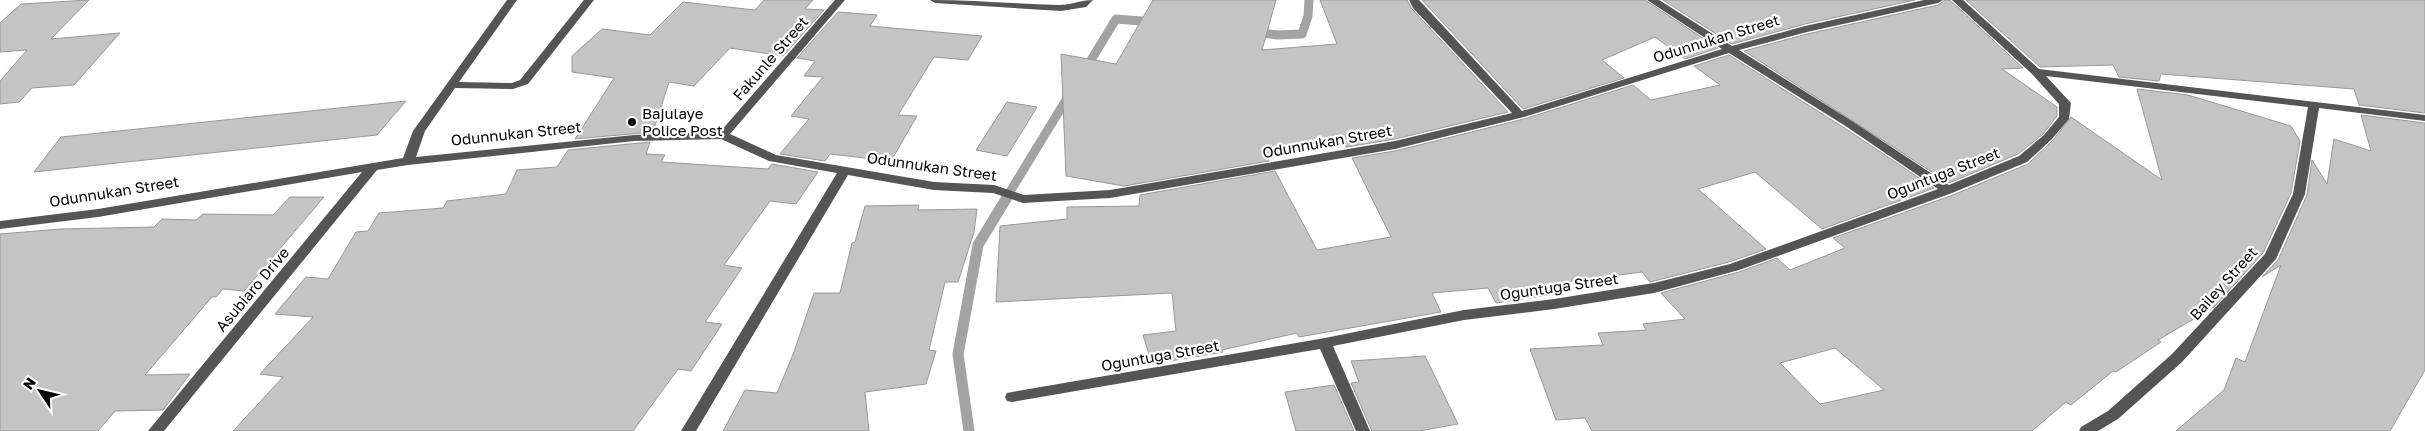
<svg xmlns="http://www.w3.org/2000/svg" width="2425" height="431" viewBox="0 0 2425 431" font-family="'Golos Text',sans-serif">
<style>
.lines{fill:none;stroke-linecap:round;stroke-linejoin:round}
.stream-far1{stroke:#a3a3a3;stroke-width:9}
.stream{stroke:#a3a3a3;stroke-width:11}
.building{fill:#c4c4c4;stroke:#999;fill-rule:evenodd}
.minor{fill:#555;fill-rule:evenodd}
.poi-dot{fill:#000;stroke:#fff;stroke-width:2}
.labels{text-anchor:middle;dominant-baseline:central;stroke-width:4.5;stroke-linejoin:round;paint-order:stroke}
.street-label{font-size:15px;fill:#000;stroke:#fff}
.poi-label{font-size:15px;fill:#000;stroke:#fff;text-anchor:start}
</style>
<rect width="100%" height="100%" fill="#fff"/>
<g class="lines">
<g class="stream-far1">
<path d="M1253 32 1278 35 1302 34 1308 16 1309 0"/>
<path d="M1085 70 1116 19 1154 22"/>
<path d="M1008 195 1069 95"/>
</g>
<path class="stream" d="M969 431 958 354 978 245 1009 194"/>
</g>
<g class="building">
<path d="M89 0 51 39 120 33 74 85 32 88 19 102 0 104V81L27 50 0 52V23L21 4Z"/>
<path d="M764 0H813L805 9 824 10 783 56 730 48 694 86 669 82 653 132 575 139 614 78 572 72V56L602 29 650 35 683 2 755 10Z"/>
<path d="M1153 0H1276L1262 50 1337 44 1320 0H1407L1412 9 1508 112 1395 139 1346 147 1343 141 1289 155 1268 157 1269 161 1124 186 1066 176 1061 54 1116 64Z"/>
<path d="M1422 0H1645L1718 48 1685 59 1655 37 1602 60 1624 78 1523 109Z"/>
<path d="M1663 0H1915L1805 24 1732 44Z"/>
<path d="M1945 0H1950L2023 68 2002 69 2057 107V116L2043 134 2018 154 1949 183 1744 51 1807 34 1938 5Z"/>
<path d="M1966 0H2425V113L2359 105 2354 89 2161 74 2159 81 2119 77 2113 65 2040 67Z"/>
<path d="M838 12 877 15 870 26 982 36 968 60 934 57 898 115 917 116 891 161 830 154 825 161 780 154 809 119 791 116 823 77 804 76 815 61 797 58Z"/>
<path d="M1729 55 1846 129 1934 188 1822 229 1755 172 1698 189 1766 249 1729 262 1650 282 1642 272 1550 284 1555 294 1496 303 1488 288 1432 293 1441 312 1299 337 1297 333 1222 350 1223 352 1152 364 1143 335 1176 331 1172 293 996 302 1000 226 1067 219V207L1139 206 1140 195 1275 171 1317 250 1391 237 1352 158 1395 151 1524 119 1633 85 1651 100 1720 85 1694 66Z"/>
<path d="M2137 89 2188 95 2291 126 2300 141 2291 193 2263 253 2214 307 2158 340 2161 342 2116 372 2113 371 2071 405 2066 402 2032 431H1592L1585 418 1556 420 1530 349 1603 345 1598 333 1646 330 1643 324 1685 319 1661 293 1739 272 1777 258 1790 270 1845 248 1833 238 1953 195 2028 164 2053 140 2071 117 2162 180ZM1835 348 1884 390 1820 404 1780 363Z"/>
<path d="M406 101 377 135 34 172 61 137Z"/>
<path d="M1007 102 1037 107 1007 156 976 150Z"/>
<path d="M2361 115 2425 123V370L2390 431H2176L2224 390 2236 358 2245 362 2281 265 2262 277 2278 260 2307 195 2312 160 2327 184 2334 139 2371 151Z"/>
<path d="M650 142 646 154 665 155 661 162 768 169 772 164 818 172 796 204 770 201 724 265 742 268 705 322 722 324 691 371 678 369 633 431H233L283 377 260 374 313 317 275 314 306 277 328 279 356 232 368 231 379 213 443 208 447 201 506 194 517 170 557 167 568 150Z"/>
<path d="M290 197H324L244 291 223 289 216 297H212L145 375 190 374 163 410 115 411 98 431H0V234L60 229 154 227 162 219 196 220 203 214 273 215Z"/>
<path d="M919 205 918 210 977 209 974 232 958 282H945L929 350 936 351 926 384 865 392 869 431H723L745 390 777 393 794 352 814 293H840L852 243 855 242 865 206Z"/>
<path d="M1425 356 1458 424 1419 431H1372L1351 383 1359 382 1351 361Z"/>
<path d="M1334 385 1354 431H1296L1285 392Z"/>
</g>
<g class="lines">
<g class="minor">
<path d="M507 0H517L459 82 512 83 520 80 584 0H594L528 84 513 89 455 88 425 131 416 157 634 135 720 132 835 0H845L730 134 776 155 934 182 994 185 1024 195 1110 190 1395 141 1512 113 1413 8 1409 0H1419L1522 111 1722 49 1647 0H1659L1732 46 1805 26 1924 0H1943L1938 3 1807 32 1739 50 1855 123 1949 185 2019 156 2044 135 2059 117V104L2032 74 1952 0H1963L2039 69 2425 115V121L2319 108 2305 194 2276 259 2182 362 2118 419 2098 431H2079L2081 427 2108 411 2172 354 2265 254 2293 194 2308 107 2046 76 2071 103 2069 119 2052 139 2027 162 1952 193 1739 270 1654 293 1554 309 1464 320 1333 346 1370 431H1356L1320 349 1012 402 1007 401 1005 397 1007 393 1012 392 1325 338 1464 310 1554 299 1654 283 1730 264 1938 189 1847 127 1729 53 1524 117 1395 149 1110 198 1023 203 993 193 934 190 848 175 696 431H681L837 173 769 161 721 139 634 141 408 165 377 170 164 431H148L362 172 98 217 0 229V221L98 209 403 158 413 131Z"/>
<path d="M930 0C973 0 1016 4 1059 5 1071 5 1081 0 1093 0L1086 7 1061 11 935 3Z"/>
</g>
</g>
<circle class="poi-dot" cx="632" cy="122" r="5"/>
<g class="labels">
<g class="street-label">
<text transform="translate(1716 38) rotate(-17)">Odunnukan Street</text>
<text transform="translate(770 58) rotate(-49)">Fakunle Street</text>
<text transform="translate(516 133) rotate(-6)">Odunnukan Street</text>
<text transform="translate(1327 141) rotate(-10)">Odunnukan Street</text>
<text transform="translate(932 166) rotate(8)">Odunnukan Street</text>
<text transform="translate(1943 173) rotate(-21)">Oguntuga Street</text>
<text transform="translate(114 191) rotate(-9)">Odunnukan Street</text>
<text transform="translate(2223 283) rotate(-48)">Bailey Street</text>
<text transform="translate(1559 286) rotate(-8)">Oguntuga Street</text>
<text transform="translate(252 289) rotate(-50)">Asubiaro Drive</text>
<text transform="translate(1160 355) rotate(-10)">Oguntuga Street</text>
</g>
<g class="poi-label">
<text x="642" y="113">Bajulaye<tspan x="642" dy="17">Police Post</tspan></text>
</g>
</g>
<g transform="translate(40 391) rotate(305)" stroke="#ffffff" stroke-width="4" paint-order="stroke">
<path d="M0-4L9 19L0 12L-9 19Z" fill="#000000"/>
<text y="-8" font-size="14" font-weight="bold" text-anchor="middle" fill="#000000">N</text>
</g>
</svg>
